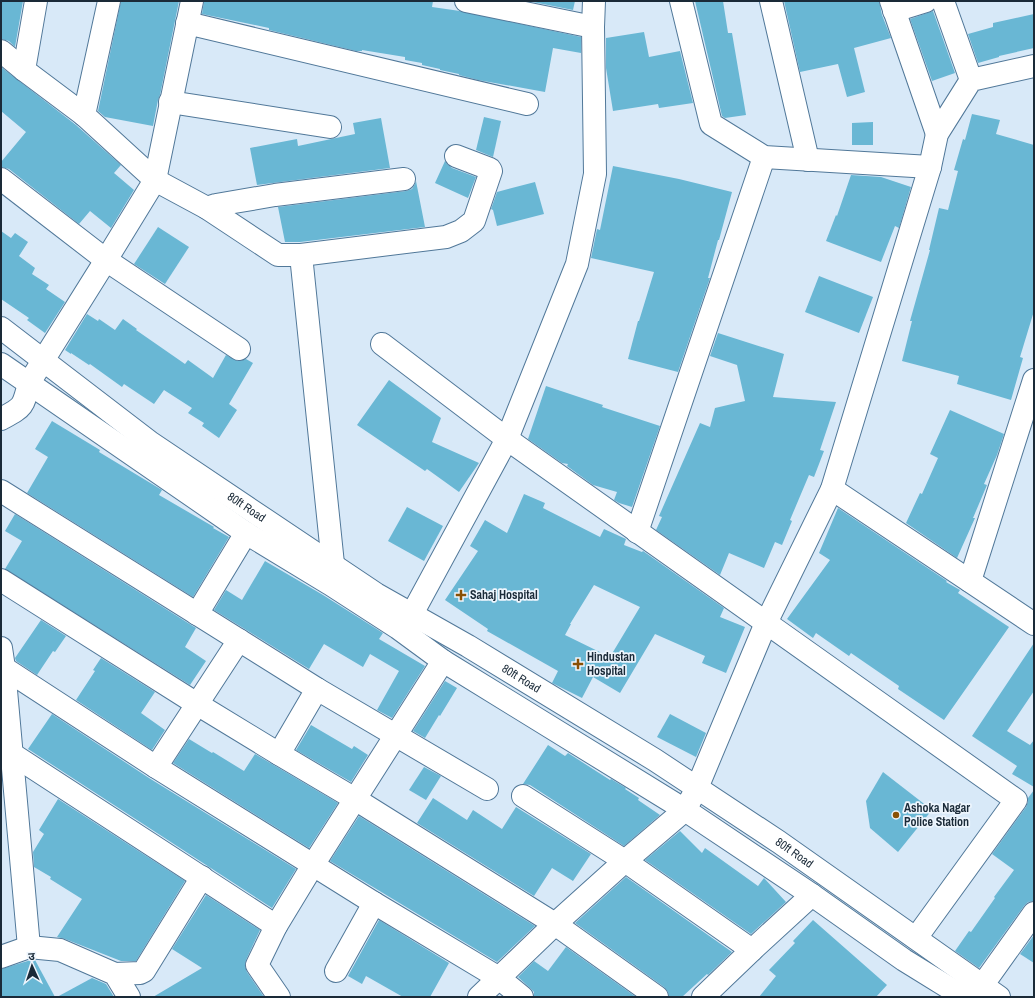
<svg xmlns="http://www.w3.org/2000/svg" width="1035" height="998" viewBox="0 0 1035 998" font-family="'Archivo Narrow','Noto Sans Devanagari',sans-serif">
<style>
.building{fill:#69b7d4;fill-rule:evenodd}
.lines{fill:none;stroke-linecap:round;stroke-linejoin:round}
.minor-casing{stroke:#517899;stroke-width:24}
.major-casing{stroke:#517899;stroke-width:24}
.minor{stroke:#fff;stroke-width:22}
.major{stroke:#fff;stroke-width:22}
.poi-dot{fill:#895004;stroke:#edf5fd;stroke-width:1.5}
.labels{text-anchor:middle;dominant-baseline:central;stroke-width:3.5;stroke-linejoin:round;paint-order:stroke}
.street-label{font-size:12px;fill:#1a2a38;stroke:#edf5fd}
.poi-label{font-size:12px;font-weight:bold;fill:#1a2a38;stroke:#edf5fd;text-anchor:start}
</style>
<rect width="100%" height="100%" fill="#d8e9f8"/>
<g class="building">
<path d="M1 1H23L15 47 9 41 1 39Z"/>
<path d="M121 1H179L160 95 158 100 153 126 105 117 98 111Z"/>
<path d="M204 1H433L432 7 460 11 581 37V53L553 48 545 92 478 80 459 75V74L440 70V69L422 65V63L405 60V57L362 50V51H356L269 30V28L202 14Z"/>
<path d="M528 1H575L573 10Z"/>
<path d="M695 1H723L728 33H732L746 115 725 118 722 116Z"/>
<path d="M784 1H879L882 15 891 38 854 48 865 92 847 97 838 64 800 72Z"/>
<path d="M933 11 955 73 932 81 910 19Z"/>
<path d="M1034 14V48L999 56V57L978 63 968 34 993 27V23Z"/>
<path d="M644 32 649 57 680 51 693 103 659 108 658 104 613 111 606 68V38Z"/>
<path d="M1 67 76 125 121 165 114 173 134 190 111 228 90 211 79 224 9 169 1 167V162L26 132 1 111Z"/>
<path d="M972 114 1000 120 996 134 1034 145V311L1020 357 1023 358 1011 400 957 384 959 376 902 361 912 321H910L930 250H929L939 208 948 210 958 171 954 170 963 139 965 140Z"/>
<path d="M484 117 501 121 493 157 476 150Z"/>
<path d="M381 118 390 168 257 185 250 148 297 139 298 146 355 134 353 123Z"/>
<path d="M873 122V145H852V123Z"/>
<path d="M445 161 447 164 452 168 476 177 468 198 435 183Z"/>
<path d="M613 166 679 179 732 192 719 240H718L708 278H710L678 372 628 359 638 321H639L654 272 591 258 597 229 600 230Z"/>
<path d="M851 175 881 177 911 187 899 228 895 226 881 262 826 241 836 215 837 216Z"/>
<path d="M416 181 425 227 300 242H285L278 207 406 191 412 189 415 184Z"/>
<path d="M535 182 544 214 497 226 493 210 491 209 497 192Z"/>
<path d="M158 227 189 247 165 284 134 264Z"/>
<path d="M1 231 11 238 15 233 28 242 19 256 35 268 32 274 49 285 46 289 65 302 45 333 27 320 29 318 1 299Z"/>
<path d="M819 276 873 297 859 333 805 312Z"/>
<path d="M87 314 98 321 99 319 115 330 123 319 137 329 136 330 185 364 188 360 213 378 226 355 238 361 246 359 253 363 229 404 237 410 219 438 202 426 204 423 188 413 192 408 164 390 154 404 124 384 122 387 90 364 89 365 71 353V354L65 350Z"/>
<path d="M718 333 784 354 773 397 836 402 820 450 824 451 814 477 809 475 790 520 792 521 782 545 775 542 764 568 729 553 720 575 656 530 662 517 659 516 700 423 710 427 715 408 745 401 737 365 710 356Z"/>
<path d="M389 380 441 418 432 442 479 463 459 492 427 469 425 471 357 425Z"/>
<path d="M546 386 603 405 602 407 660 426 632 507 619 503 614 500 617 492 593 485 567 466 568 464 562 463 528 439Z"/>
<path d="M950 410 1004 434 997 455 984 484 987 485 973 518H975L957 558 906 523 920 493 922 494 938 458 930 454Z"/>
<path d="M52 421 100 450 99 452 162 490 159 495 214 527 213 528 229 537 193 597 27 493 48 457 35 449Z"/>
<path d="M524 494 545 503 543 508 600 537 604 529 626 539 624 545 642 552 643 551 724 608 720 617 745 627 726 673 702 663 705 656 655 634 620 693 593 677 582 698 552 683 558 671 487 631 488 629 445 600 478 551 470 546 485 520 507 533ZM594 585 640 607 610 657 565 635 571 624H570Z"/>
<path d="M407 507 443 526 424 561 388 541Z"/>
<path d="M838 508 947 581 946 582 960 590 958 593 1009 627 944 720 898 689 899 686 851 653 849 656 816 633 813 638 787 619 830 560 819 553Z"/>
<path d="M15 514 196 628 185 647 206 661 190 685 5 569 22 541 5 531Z"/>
<path d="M265 561 323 595 383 633 379 639 425 666 392 718 377 710 399 671 370 654 363 667 324 644 309 669 214 610 226 590 242 600Z"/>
<path d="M41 620 66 636 55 652 53 651 37 675 16 661 15 658Z"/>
<path d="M1034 643V691L1007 731 1030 745 1034 740V787L1012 774 1017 766 972 736Z"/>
<path d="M101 658 155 692 141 713 165 730 152 750 76 700 95 671 93 670Z"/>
<path d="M445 681 457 688 440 716 439 715 425 738 413 731Z"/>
<path d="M52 714 149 778 296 869 272 908 28 749Z"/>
<path d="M670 714 706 733 696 757 657 737Z"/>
<path d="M311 725 352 749 354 746 368 755 351 782 296 750Z"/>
<path d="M189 739 212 753 213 752 244 771 255 754 338 803 309 848 173 763Z"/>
<path d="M548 745 565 756 568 753 610 780 611 779 626 788 625 789 639 798 638 800 660 815 624 846 530 785 523 784Z"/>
<path d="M424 767 441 776 426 800 409 790Z"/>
<path d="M883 772 932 810 898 852 870 828 866 801Z"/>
<path d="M1034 790V901L1028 902 1024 906 979 968 955 951 969 931 971 932 995 898 994 897 1014 870 992 854 1026 807 1028 802V798Z"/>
<path d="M433 798 467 820 473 810 502 829 516 807 591 854 573 881 552 868 534 896 417 823Z"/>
<path d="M58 799 185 881 136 961H121L65 939 57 937 82 899 50 879 51 877 34 867 33 852 44 834 39 830Z"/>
<path d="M359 816 535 926 497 962 330 861Z"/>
<path d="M680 831 702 853 705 848 758 886 764 878 786 902 751 934 645 860Z"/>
<path d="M626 877 732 952 708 975 707 974 682 997H669L668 992 664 987 575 923Z"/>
<path d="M206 895 260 930 246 960 245 966 247 972 264 997H153L202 968 172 949Z"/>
<path d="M379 920 449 963 430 997H403L366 976 362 984 348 976Z"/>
<path d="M813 920 887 985 876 997H759L776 976 769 970 795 943 793 941Z"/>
<path d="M1034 935V963L1020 954Z"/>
<path d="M566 947 636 997H534V992L530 988 518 977 534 961 548 971Z"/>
<path d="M31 960H35L55 997H1V969Z"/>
<path d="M92 978 106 984 114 997H57Z"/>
</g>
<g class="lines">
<g class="minor-casing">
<g id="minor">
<path d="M466 1 593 27"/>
<path d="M681 1 711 124 764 157 930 167"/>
<path d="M771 1 808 160"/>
<path d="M891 1 937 134"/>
<path d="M943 1 971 80"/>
<path d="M894 11 926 1"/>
<path d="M187 23 527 104"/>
<path d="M1 51 24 70 84 115 155 180 207 208 278 255H301L446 237 461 231 474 221 491 171 490 169 456 156"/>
<path d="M24 70 36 1"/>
<path d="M170 102 330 127"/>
<path d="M84 115 109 1"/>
<path d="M1 179 106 260 239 349"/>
<path d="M207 208 216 205 275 195 404 179"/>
<path d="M301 255 333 564"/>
<path d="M382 344 507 439 1016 800 916 938"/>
<path d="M1 419C23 407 23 408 29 383L106 260 155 180 192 1"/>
<path d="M832 489 1034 624"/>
<path d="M1 491 317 689 487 789"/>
<path d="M637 532 764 157"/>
<path d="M1 580 197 704 279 754 355 799 555 924 657 997"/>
<path d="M970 581 1034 380"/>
<path d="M197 614 246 533"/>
<path d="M412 614 507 439 577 264 595 174 593 27 594 1"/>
<path d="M1 648 4 668 29 947"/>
<path d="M1 668H4L156 767 374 903 499 978 522 997"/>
<path d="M12 754 276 926"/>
<path d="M279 754 317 689"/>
<path d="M156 767 239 640"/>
<path d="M523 796 625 861 752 950"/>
<path d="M1 957 29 947 60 950 115 974 129 997"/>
<path d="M336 971 374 903"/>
<path d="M115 974 140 973 144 971 202 877"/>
<path d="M279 997 257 965 276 926 313 865 443 661"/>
<path d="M479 997 555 924 625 861 685 810 697 788 766 623 832 489 930 167 937 134 971 80 1034 66"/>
<path d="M703 997 752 950 812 895"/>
<path d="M974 997 1034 913"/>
</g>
</g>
<g class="major-casing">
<g id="major">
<path id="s1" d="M1 328 151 443 376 594 468 646 655 760 779 842 999 997"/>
<path d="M1 364 246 533 330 584 398 628 443 661 685 810 812 895 904 960 964 997"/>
</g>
</g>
<use href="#minor" class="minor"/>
<use href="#major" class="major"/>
</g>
<g class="poi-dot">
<path d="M459 589h4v4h4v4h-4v4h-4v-4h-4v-4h4z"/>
<path d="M576 658h4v4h4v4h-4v4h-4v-4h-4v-4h4z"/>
<circle cx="896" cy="815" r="4"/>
</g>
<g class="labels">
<g class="street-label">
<text stroke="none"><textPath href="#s1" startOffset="304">80ft Road</textPath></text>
<text stroke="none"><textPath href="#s1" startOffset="628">80ft Road</textPath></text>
<text stroke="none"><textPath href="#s1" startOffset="952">80ft Road</textPath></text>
</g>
<g class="poi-label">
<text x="470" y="595">Sahaj Hospital</text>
<text x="587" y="657">Hindustan<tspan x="587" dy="14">Hospital</tspan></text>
<text x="904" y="808">Ashoka Nagar<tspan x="904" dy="14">Police Station</tspan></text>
</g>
</g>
<rect width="1035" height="998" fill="none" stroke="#1a2a38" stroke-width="4"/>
<g transform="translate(32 966) rotate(357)" stroke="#edf5fd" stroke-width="3" paint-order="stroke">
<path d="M0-3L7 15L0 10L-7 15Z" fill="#1a2a38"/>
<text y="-6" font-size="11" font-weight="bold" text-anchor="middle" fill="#1a2a38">उ</text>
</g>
</svg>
